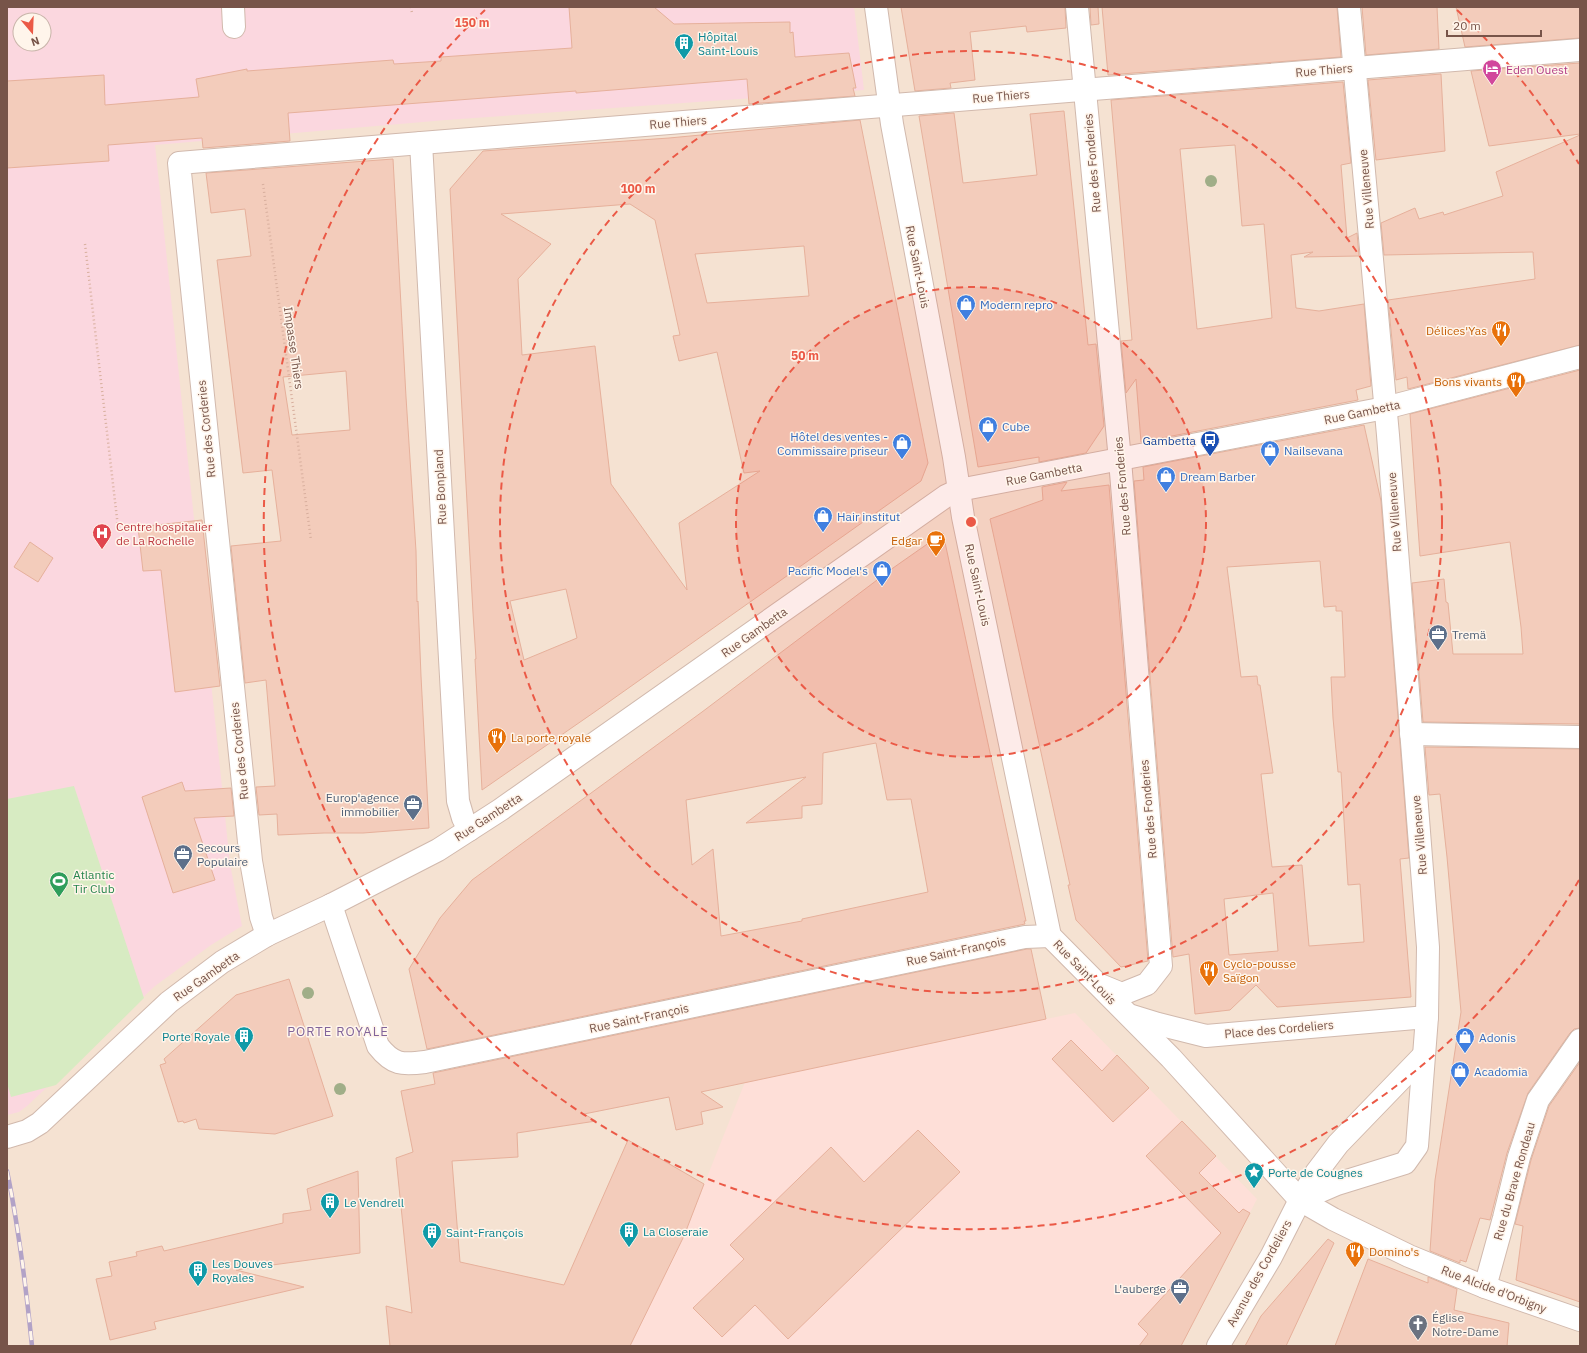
<svg xmlns="http://www.w3.org/2000/svg" width="1587" height="1353" viewBox="0 0 1587 1353" font-family="'IBM Plex Sans',sans-serif">
<style>
.residential{fill:#f5e2d2;fill-rule:evenodd}
.commercial{fill:#fedfd8}
.medical{fill:#fbd7df;fill-rule:evenodd}
.green{fill:#d7ebc2}
.building{fill:#f3ccbb;stroke:#e6b09b;fill-rule:evenodd}
.lines{fill:none;stroke-linecap:round;stroke-linejoin:round}
.minor-casing{stroke:#d1b9ad;stroke-width:24}
.path{stroke:#d8af9e;stroke-width:2.5;stroke-dasharray:1 3;stroke-linecap:butt}
.minor{stroke:#fff;stroke-width:22}
.rail-casing{stroke:#b2a2c7;stroke-width:4.5}
.rail{stroke:#fff5eb;stroke-width:3;stroke-dasharray:9;stroke-linecap:butt}
.tree{fill:#a0ae88}
.ring{fill:none;stroke:#eb5946;stroke-width:2;stroke-dasharray:7 5}
.labels{text-anchor:middle;dominant-baseline:central;stroke-width:3;stroke-linejoin:round;paint-order:stroke}
.culture-label{font-size:12px;fill:#0d838f;stroke:#fff5eb;text-anchor:start}
.hotel-label{font-size:12px;fill:#b23c85;stroke:#fff5eb;text-anchor:start}
.street-label{font-size:12px;fill:#775449;stroke:#fff5eb}
.shop-label{font-size:12px;fill:#366cbe;stroke:#fff5eb;text-anchor:start}
.food-label{font-size:12px;fill:#c56008;stroke:#fff5eb;text-anchor:end}
.transit-label{font-size:12px;fill:#164399;stroke:#fff5eb;text-anchor:end}
.health-label{font-size:12px;fill:#be3a42;stroke:#fff5eb;text-anchor:start}
.service-label{font-size:12px;fill:#4e5e75;stroke:#fff5eb;text-anchor:start}
.leisure-label{font-size:12px;fill:#27864d;stroke:#fff5eb;text-anchor:start}
.worship-label{font-size:12px;fill:#5b616d;stroke:#fff5eb;text-anchor:start}
.neighbourhood-label{font-size:13px;letter-spacing:1px;fill:#82649a;stroke:#fff5eb}
.centre{fill:#eb5946;stroke:#fff5eb;stroke-width:2}
.ring-label{font-size:12px;text-anchor:middle;font-weight:bold;fill:#eb5946;stroke:#fff5eb;stroke-width:3;stroke-linejoin:round;paint-order:stroke}
</style>
<rect width="100%" height="100%" fill="#fdf1e4"/>
<path class="residential" d="M7 7H1580V1346H7ZM20 20H44V44H20Z"/>
<path class="commercial" d="M1075 1013 1257 1199 1181 1346H630L685 1232 745 1082Z"/>
<path class="medical" d="M7 7H854L864 90 446 120 155 145 230 864 242 926 211 945 155 986 27 1106 19 1112 7 1115ZM20 20H44V44H20Z"/>
<path class="green" d="M74 786 144 998 56 1085 11 1097 7 1083V799Z"/>
<g class="building">
<path d="M569 7H654L674 24 790 22V33L793 32 795 57 849 53 856 88H853L855 96 749 104 747 79 576 93V91L288 113 290 141 203 148 202 138 108 145 109 161 7 168V81L104 75 105 105 199 97 196 79 247 69V71L393 60 394 64 441 61V57L572 48Z"/>
<path d="M901 7H1065L1066 28 1027 32 1026 26 970 32 975 80 950 83 951 88 915 91Z"/>
<path d="M1090 7H1098L1099 24 1091 25Z"/>
<path d="M1102 7H1337L1341 57 1108 75Z"/>
<path d="M1362 7H1437L1439 49 1366 55Z"/>
<path d="M1456 7H1580V38L1465 47Z"/>
<path d="M1580 63V134L1489 146 1471 71Z"/>
<path d="M1441 74 1445 151 1376 160 1368 80Z"/>
<path d="M1343 82 1351 163 1341 165 1347 238 1357 233 1359 256 1304 257 1313 252 1291 255 1296 308 1319 311 1364 304 1371 386 1356 390 1358 400 1141 442 1136 379 1126 393 1121 341 1132 340 1111 100ZM1235 145 1242 226 1264 224 1272 318 1197 329 1180 149Z"/>
<path d="M1064 111 1088 345 1096 344 1104 426 1086 453 1039 462V457L978 467 919 116 954 113 963 183 1037 175 1030 114Z"/>
<path d="M860 120 928 463 921 481 596 711 482 790 475 659H476L473 613 450 189 483 151 669 138ZM630 204 655 220 680 335 673 336 679 361 717 352 744 473 760 471 679 523 687 590 611 484 595 346 522 355 518 279 551 244 501 214ZM804 246 809 296 707 303 695 254ZM566 589 577 638 524 660 510 601Z"/>
<path d="M1580 135V345L1408 389 1407 377 1396 380 1388 300 1535 279 1533 252 1384 255 1381 223 1415 208 1419 219 1443 212 1444 215 1503 196 1496 172Z"/>
<path d="M393 159 406 397 416 551 417 602 418 601 421 676 429 828 363 833H324L278 835 277 814 259 815 256 787 275 786 266 680 245 683 231 546 281 541 272 470 243 473 217 260 251 256 245 209 211 213 206 173ZM346 371 350 430 292 435 283 377Z"/>
<path d="M1580 370V724L1423 722 1412 583 1444 579 1446 602 1448 603 1453 654H1523L1521 627 1510 542 1420 556 1410 414Z"/>
<path d="M1364 425 1381 501 1409 858 1400 859 1411 997 1277 1007 1256 985 1230 1010 1195 1014 1189 954 1173 957 1134 481 1144 480 1143 467ZM1320 561 1324 607 1336 606V611H1342L1345 677H1331L1333 718 1338 772H1341L1348 885 1360 884 1364 942 1309 946 1302 865 1272 867 1261 774 1273 773 1260 685H1258L1257 676 1241 677 1227 567ZM1273 893 1278 951 1229 955 1224 899Z"/>
<path d="M1067 482 1061 491 1109 485 1148 961 1121 967 1076 920 1068 885H1070L990 519 1043 500 1042 487Z"/>
<path d="M202 520 220 686 175 692 161 570 143 571 138 527Z"/>
<path d="M943 533 1026 921H1024L1025 924 427 1049 409 969 440 918 472 880 702 712 893 568ZM876 743 887 800 911 799 928 892 802 919V921L721 936 713 849 692 865 686 800 806 777 746 823 802 818V806L822 804 823 753Z"/>
<path d="M30 542 53 558 38 582 14 567Z"/>
<path d="M1425 747 1580 749V1028L1574 1029 1570 1033 1528 1093 1507 1153 1490 1220 1480 1218 1466 1262 1460 1260V1263L1430 1251 1435 1180 1461 1012 1447 857 1440 794 1429 795Z"/>
<path d="M182 782 185 791 231 788 234 816 194 818 215 880 173 893 142 797Z"/>
<path d="M1027 949H1031L1046 1019 701 1092 723 1107 701 1112 703 1124 676 1130 669 1097 584 1114 596 1121 517 1133 518 1157 452 1161 460 1262 564 1285 628 1140 704 1184 684 1236 630 1346H390L386 1306 412 1313 396 1158 413 1152 401 1091 435 1084 433 1073Z"/>
<path d="M289 979 333 1116 275 1134 199 1129 196 1119 184 1123 183 1121 178 1122 160 1065 166 1063 164 1059 236 995Z"/>
<path d="M1071 1040 1102 1071 1117 1055 1149 1088 1113 1122 1052 1059Z"/>
<path d="M1580 1062V1302L1516 1280 1523 1226 1515 1224 1531 1160 1549 1106Z"/>
<path d="M1182 1121 1216 1156 1199 1173 1239 1213 1243 1209 1250 1213 1181 1346H1139L1148 1334 1138 1324 1221 1233 1146 1156Z"/>
<path d="M918 1130 960 1172 788 1339 755 1305 722 1337 693 1308 744 1259 730 1245 831 1147 864 1182Z"/>
<path d="M358 1171 360 1253 236 1270 304 1287 154 1322 156 1329 110 1340 96 1279 112 1276 109 1262 137 1256 136 1252 162 1246 164 1251 283 1223V1214L311 1210 307 1189Z"/>
<path d="M1328 1239 1334 1243 1286 1346H1245L1261 1316Z"/>
<path d="M1368 1259 1428 1283V1277L1457 1289 1454 1310 1509 1323 1507 1346H1335Z"/>
</g>
<g class="lines">
<g class="minor-casing">
<g id="minor">
<path d="M233 7 234 27"/>
<path d="M876 7 892 124 954 457 963 517 1050 936 1171 1058 1300 1200 1333 1219 1409 1256 1485 1287 1580 1320"/>
<path d="M1077 7 1120 460 1161 966 1147 984 1122 994 1100 985"/>
<path d="M421 143 458 801 463 818 469 830"/>
<path d="M1411 734 1580 737"/>
<path d="M331 905 378 1046C393 1065 402 1065 425 1062L1025 937 1050 936"/>
<path d="M267 935 261 917 251 861 179 163 421 143 1580 50"/>
<path d="M1132 1016 1158 1024 1206 1036 1427 1017"/>
<path d="M7 1137 27 1131 40 1123 169 1002 222 962 267 935 331 905 438 850 500 810 946 496 959 490 1385 408 1580 357"/>
<path d="M1300 1200 1337 1184 1405 1163 1417 1146 1427 1017 1428 947 1388 435 1349 7"/>
<path d="M1485 1287 1504 1218 1519 1157 1538 1100 1580 1040"/>
<path d="M1218 1346 1271 1257 1300 1200 1316 1173 1338 1144 1423 1056"/>
</g>
</g>
<g class="path">
<path d="M411 7 412 13"/>
<path d="M263 184 311 540"/>
<path d="M85 244 118 527"/>
</g>
<use href="#minor" class="minor"/>
<g class="rail-casing">
<path id="rail" d="M7 1171C19 1229 26 1287 32 1346"/>
</g>
<use href="#rail" class="rail"/>
</g>
<g class="tree">
<circle cx="1211" cy="181" r="6"/>
<circle cx="308" cy="993" r="6"/>
<circle cx="340" cy="1089" r="6"/>
</g>
<circle cx="971" cy="522" r="235" fill="#eb5946" fill-opacity=".12"/>
<g class="ring">
<circle cx="971" cy="522" r="235"/>
<circle cx="971" cy="522" r="471"/>
<path d="M1579 880A706 706 0 1 1 485 10M1457 10A706 706 0 0 1 1579 164"/>
</g>
<defs>
<g id="building-pin" transform="scale(1)"><path d="M0 17L-7.5 6A9.5 9.5 0 1 1 7.5 6Z" fill="#0f9aa8" stroke="#fff5eb"/><path d="M-4-6H4V6H1V3H-1V6H-4ZM-2.5-4.3h1.7v1.8h-1.7ZM.8-4.3h1.7v1.8H.8ZM-2.5-1h1.7V.8h-1.7ZM.8-1h1.7V.8H.8Z" fill="#fff"/></g>
<g id="hotel-pin" transform="scale(1)"><path d="M0 17L-7.5 6A9.5 9.5 0 1 1 7.5 6Z" fill="#d1479c" stroke="#fff5eb"/><path d="M-6-4.5h1.5V1H6V5H4.5V3h-9V5H-6ZM-4 0a1.8 1.8 0 1 1 3.6 0ZM.5 0V-2.5h3Q6-2.5 6 0Z" fill="#fff"/></g>
<g id="shop-pin" transform="scale(1)"><path d="M0 17L-7.5 6A9.5 9.5 0 1 1 7.5 6Z" fill="#3f7fe0" stroke="#fff5eb"/><path d="M-5-2.5h2.3a2.7 3.5 0 0 1 5.4 0H5L5.5 6h-11ZM-1.5-2.5h3a1.5 2.3 0 0 0-3 0Z" fill="#fff"/></g>
<g id="restaurant-pin" transform="scale(1)"><path d="M0 17L-7.5 6A9.5 9.5 0 1 1 7.5 6Z" fill="#e8710a" stroke="#fff5eb"/><path d="M-5-6h1v4h1v-4h1v4h1v-4h1v5L-1.5 .5V6h-2V.5L-5-1ZM5-6V6H3V1.5H1.5Q1.5-4 5-6Z" fill="#fff"/></g>
<g id="bus-pin" transform="scale(1)"><path d="M0 17L-7.5 6A9.5 9.5 0 1 1 7.5 6Z" fill="#1a4fb4" stroke="#fff5eb"/><path d="M-5-6H5V4H4V6H2V4H-2V6H-4V4H-5ZM-3.5-4V0h7V-4ZM-3.5 1.2v1.5H-2V1.2ZM2 1.2v1.5H3.5V1.2Z" fill="#fff"/></g>
<g id="hospital-pin" transform="scale(1)"><path d="M0 17L-7.5 6A9.5 9.5 0 1 1 7.5 6Z" fill="#e0444e" stroke="#fff5eb"/><path d="M-5-5h3v3.5h4V-5h3V5h-3V1.5h-4V5h-3Z" fill="#fff"/></g>
<g id="cafe-pin" transform="scale(1)"><path d="M0 17L-7.5 6A9.5 9.5 0 1 1 7.5 6Z" fill="#e8710a" stroke="#fff5eb"/><path d="M-5.5-4.5H6V0H3Q3 3.5 0 3.5H-2.5Q-5.5 3.5-5.5 0ZM3-3.2v2h1.7v-2ZM-6 4.5H4V6H-6Z" fill="#fff"/></g>
<g id="office-pin" transform="scale(1)"><path d="M0 17L-7.5 6A9.5 9.5 0 1 1 7.5 6Z" fill="#5c6f8a" stroke="#fff5eb"/><path d="M-6-3h4V-5.5h4V-3h4V5H-6ZM-1-4.5V-3h2v-1.5ZM-6 0V1H6V0Z" fill="#fff"/></g>
<g id="stadium-pin" transform="scale(1)"><path d="M0 17L-7.5 6A9.5 9.5 0 1 1 7.5 6Z" fill="#2e9e5b" stroke="#fff5eb"/><path d="M0-5a6.5 5 0 1 0 0 10a6.5 5 0 1 0 0-10ZM-3.5-1.8h7v3.6h-7Z" fill="#fff"/></g>
<g id="sight-pin" transform="scale(1)"><path d="M0 17L-7.5 6A9.5 9.5 0 1 1 7.5 6Z" fill="#0f9aa8" stroke="#fff5eb"/><path d="M0-6L1.8-2.2L6-1.7L2.9 1.2L3.7 5.4L0 3.3L-3.7 5.4L-2.9 1.2L-6-1.7L-1.8-2.2Z" fill="#fff"/></g>
<g id="church-pin" transform="scale(1)"><path d="M0 17L-7.5 6A9.5 9.5 0 1 1 7.5 6Z" fill="#6b7280" stroke="#fff5eb"/><path d="M-1.2-6h2.4v3.5h3.3v2.4h-3.3V6h-2.4V-.1h-3.3v-2.4h3.3Z" fill="#fff"/></g>
</defs>
<g fill-rule="evenodd">
<use href="#building-pin" x="684" y="43"/>
<use href="#hotel-pin" x="1492" y="69"/>
<use href="#shop-pin" x="966" y="304"/>
<use href="#restaurant-pin" x="1501" y="330"/>
<use href="#restaurant-pin" x="1516" y="381"/>
<use href="#shop-pin" x="988" y="426"/>
<use href="#bus-pin" x="1210" y="440"/>
<use href="#shop-pin" x="902" y="443"/>
<use href="#shop-pin" x="1270" y="450"/>
<use href="#shop-pin" x="1166" y="476"/>
<use href="#shop-pin" x="823" y="516"/>
<use href="#hospital-pin" x="102" y="533"/>
<use href="#cafe-pin" x="936" y="540"/>
<use href="#shop-pin" x="882" y="570"/>
<use href="#office-pin" x="1438" y="634"/>
<use href="#restaurant-pin" x="497" y="737"/>
<use href="#office-pin" x="413" y="804"/>
<use href="#office-pin" x="183" y="854"/>
<use href="#stadium-pin" x="59" y="881"/>
<use href="#restaurant-pin" x="1209" y="970"/>
<use href="#building-pin" x="244" y="1036"/>
<use href="#shop-pin" x="1465" y="1037"/>
<use href="#shop-pin" x="1460" y="1071"/>
<use href="#sight-pin" x="1254" y="1172"/>
<use href="#building-pin" x="330" y="1202"/>
<use href="#building-pin" x="629" y="1231"/>
<use href="#building-pin" x="432" y="1232"/>
<use href="#restaurant-pin" x="1355" y="1251"/>
<use href="#building-pin" x="198" y="1270"/>
<use href="#office-pin" x="1180" y="1288"/>
<use href="#church-pin" x="1418" y="1324"/>
</g>
<g class="labels">
<g class="culture-label">
<text x="698" y="36">Hôpital<tspan x="698" dy="14">Saint-Louis</tspan></text>
<text x="230" y="1036" text-anchor="end">Porte Royale</text>
<text x="1268" y="1172">Porte de Cougnes</text>
<text x="344" y="1202">Le Vendrell</text>
<text x="643" y="1231">La Closeraie</text>
<text x="446" y="1232">Saint-François</text>
<text x="212" y="1263">Les Douves<tspan x="212" dy="14">Royales</tspan></text>
</g>
<g class="hotel-label">
<text x="1506" y="69">Eden Ouest</text>
</g>
<g class="street-label">
<text transform="translate(1324 70) rotate(-5)">Rue Thiers</text>
<text transform="translate(1001 96) rotate(-5)">Rue Thiers</text>
<text transform="translate(678 122) rotate(-5)">Rue Thiers</text>
<text transform="translate(1092 163) rotate(-95)">Rue des Fonderies</text>
<text transform="translate(1366 189) rotate(-95)">Rue Villeneuve</text>
<text transform="translate(918 267) rotate(79)">Rue Saint-Louis</text>
<text transform="translate(294 348) rotate(82)">Impasse Thiers</text>
<text transform="translate(1362 412) rotate(-12)">Rue Gambetta</text>
<text transform="translate(206 429) rotate(-96)">Rue des Corderies</text>
<text transform="translate(1044 474) rotate(-11)">Rue Gambetta</text>
<text transform="translate(1122 486) rotate(-95)">Rue des Fonderies</text>
<text transform="translate(440 487) rotate(-93)">Rue Bonpland</text>
<text transform="translate(1394 512) rotate(-94)">Rue Villeneuve</text>
<text transform="translate(978 585) rotate(78)">Rue Saint-Louis</text>
<text transform="translate(754 632) rotate(-35)">Rue Gambetta</text>
<text transform="translate(239 751) rotate(-96)">Rue des Corderies</text>
<text transform="translate(1148 809) rotate(-95)">Rue des Fonderies</text>
<text transform="translate(488 817) rotate(-33)">Rue Gambetta</text>
<text transform="translate(1419 835) rotate(-95)">Rue Villeneuve</text>
<text transform="translate(956 951) rotate(-12)">Rue Saint-François</text>
<text transform="translate(1085 972) rotate(46)">Rue Saint-Louis</text>
<text transform="translate(206 976) rotate(-35)">Rue Gambetta</text>
<text transform="translate(639 1018) rotate(-12)">Rue Saint-François</text>
<text transform="translate(1279 1029) rotate(-5)">Place des Cordeliers</text>
<text transform="translate(1514 1181) rotate(-74)">Rue du Brave Rondeau</text>
<text transform="translate(1259 1273) rotate(-61)">Avenue des Cordeliers</text>
<text transform="translate(1494 1289) rotate(21)">Rue Alcide d'Orbigny</text>
</g>
<g class="shop-label">
<text x="980" y="304">Modern repro</text>
<text x="1002" y="426">Cube</text>
<text x="888" y="436" text-anchor="end">Hôtel des ventes -<tspan x="888" dy="14">Commissaire priseur</tspan></text>
<text x="1284" y="450">Nailsevana</text>
<text x="1180" y="476">Dream Barber</text>
<text x="837" y="516">Hair institut</text>
<text x="868" y="570" text-anchor="end">Pacific Model's</text>
<text x="1479" y="1037">Adonis</text>
<text x="1474" y="1071">Acadomia</text>
</g>
<g class="food-label">
<text x="1487" y="330">Délices'Yas</text>
<text x="1502" y="381">Bons vivants</text>
<text x="922" y="540">Edgar</text>
<text x="511" y="737" text-anchor="start">La porte royale</text>
<text x="1223" y="963" text-anchor="start">Cyclo-pousse<tspan x="1223" dy="14">Saïgon</tspan></text>
<text x="1369" y="1251" text-anchor="start">Domino's</text>
</g>
<g class="transit-label">
<text x="1196" y="440">Gambetta</text>
</g>
<g class="health-label">
<text x="116" y="526">Centre hospitalier<tspan x="116" dy="14">de La Rochelle</tspan></text>
</g>
<g class="service-label">
<text x="1452" y="634">Tremä</text>
<text x="399" y="797" text-anchor="end">Europ'agence<tspan x="399" dy="14">immobilier</tspan></text>
<text x="197" y="847">Secours<tspan x="197" dy="14">Populaire</tspan></text>
<text x="1166" y="1288" text-anchor="end">L'auberge</text>
</g>
<g class="leisure-label">
<text x="73" y="874">Atlantic<tspan x="73" dy="14">Tir Club</tspan></text>
</g>
<g class="worship-label">
<text x="1432" y="1317">Église<tspan x="1432" dy="14">Notre-Dame</tspan></text>
</g>
<g class="neighbourhood-label">
<text x="338" y="1031">PORTE ROYALE</text>
</g>
</g>
<circle cx="971" cy="522" r="6" class="centre"/>
<g class="ring-label">
<text x="472" y="27">150 m</text>
<text x="638" y="193">100 m</text>
<text x="805" y="360">50 m</text>
</g>
<rect width="1587" height="1353" fill="none" stroke="#775449" stroke-width="16"/>
<g transform="translate(32 32) rotate(161)"><circle r="19" fill="#fff5eb" stroke="#c9b5aa"/>
<path d="M0-3L7 15L0 10L-7 15Z" fill="#eb5946"/>
<text y="-6" font-size="11" font-weight="bold" text-anchor="middle" fill="#775449">N</text>
</g>
<path d="M1447 30v6h94v-6" fill="none" stroke="#775449" stroke-width="2"/>
<text x="1453" y="30" font-size="12" fill="#775449" stroke="#fff5eb" stroke-width="3" paint-order="stroke">20 m</text>
</svg>
